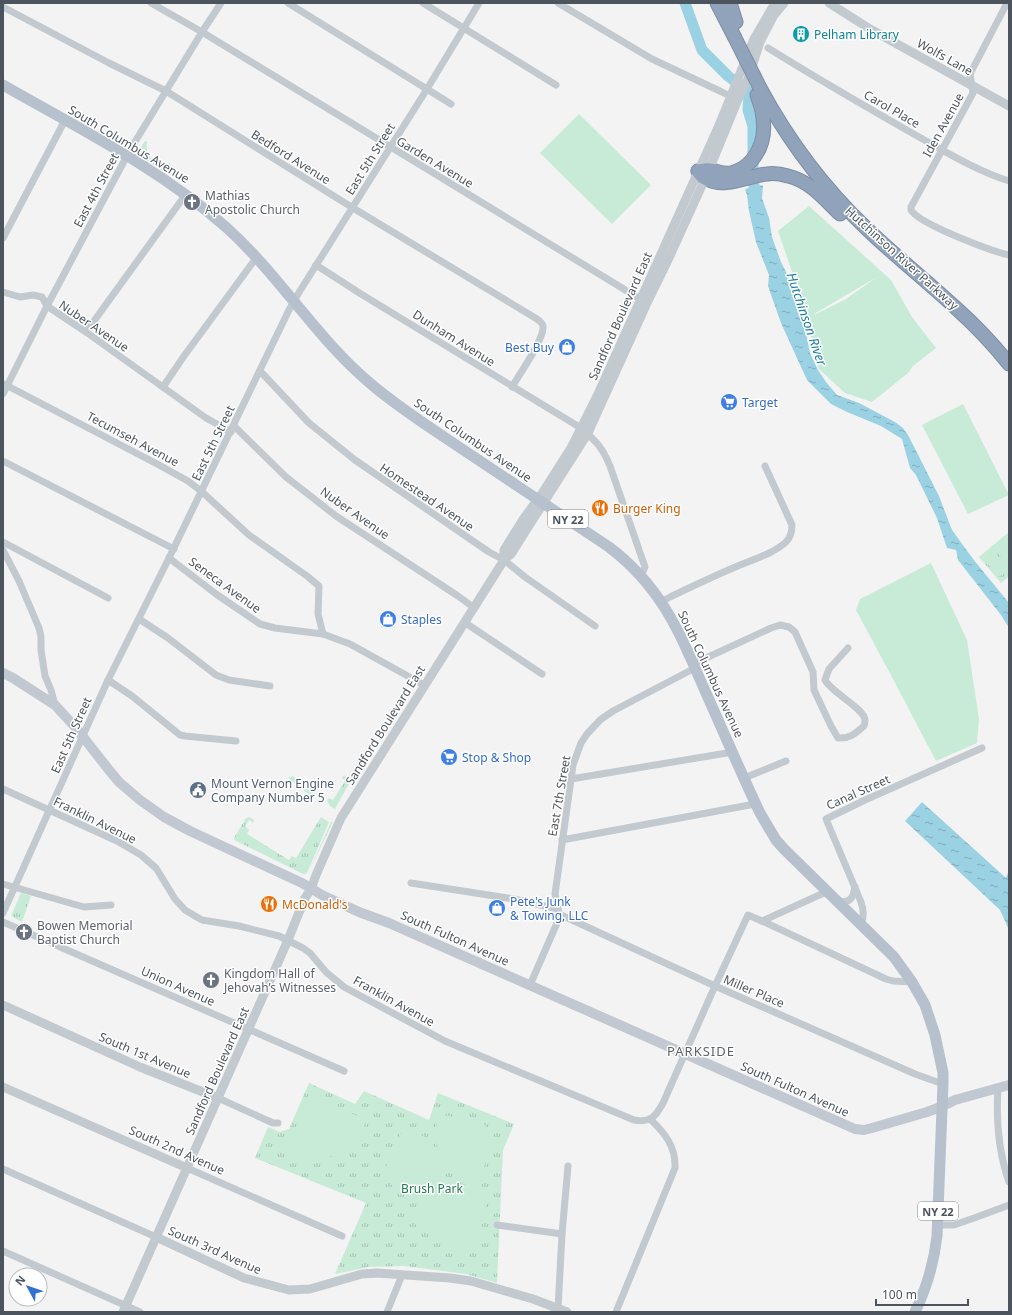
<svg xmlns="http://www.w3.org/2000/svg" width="1012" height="1315" viewBox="0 0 1012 1315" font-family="'Noto Sans',sans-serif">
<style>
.grass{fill:url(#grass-tufts)}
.garden{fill:#c7ebd7;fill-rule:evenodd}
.water{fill:url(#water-ripples)}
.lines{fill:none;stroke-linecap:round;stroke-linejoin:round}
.river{stroke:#9ad1e3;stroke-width:11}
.motorway-casing{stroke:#7c8ea6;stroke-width:15}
.minor{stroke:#c2c9cf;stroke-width:7}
.tertiary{stroke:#c2c9cf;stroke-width:9}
.secondary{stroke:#c1c8d1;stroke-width:10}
.primary{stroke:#b6c1cd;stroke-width:11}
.motorway{stroke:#90a3ba;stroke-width:13}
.motorway-bridge-casing{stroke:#7c8ea6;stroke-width:15;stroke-linecap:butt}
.motorway-bridge{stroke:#90a3ba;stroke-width:13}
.labels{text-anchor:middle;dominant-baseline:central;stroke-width:3;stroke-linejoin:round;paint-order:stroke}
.shield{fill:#fff;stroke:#82888e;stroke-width:1}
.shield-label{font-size:11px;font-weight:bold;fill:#4c555e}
.culture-label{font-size:12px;fill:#0d838f;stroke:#fff;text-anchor:start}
.street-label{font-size:12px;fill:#4c555e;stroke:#fff}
.worship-label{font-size:12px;fill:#5b616d;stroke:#fff;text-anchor:start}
.shop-label{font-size:12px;fill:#366cbe;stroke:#fff;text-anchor:start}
.food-label{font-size:12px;fill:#c56008;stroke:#fff;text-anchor:start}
.service-label{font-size:12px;fill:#4e5e75;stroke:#fff;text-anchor:start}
.park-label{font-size:12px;fill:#237851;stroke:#fff}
.water-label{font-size:13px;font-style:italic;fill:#1e7f9f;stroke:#fff}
.neighbourhood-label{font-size:13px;letter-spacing:1px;fill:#5f6266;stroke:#fff}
</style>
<defs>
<pattern id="grass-tufts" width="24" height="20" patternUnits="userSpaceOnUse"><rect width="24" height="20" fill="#c7ebd7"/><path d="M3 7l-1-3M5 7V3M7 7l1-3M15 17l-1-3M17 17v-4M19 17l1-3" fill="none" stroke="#a4c1b2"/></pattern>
<pattern id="water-ripples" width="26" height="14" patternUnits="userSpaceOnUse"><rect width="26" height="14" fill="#9ad1e3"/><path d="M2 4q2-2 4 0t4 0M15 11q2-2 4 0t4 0" fill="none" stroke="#80acbb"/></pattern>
</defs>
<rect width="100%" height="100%" fill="#f4f3f3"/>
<g class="grass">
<path d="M1009 532V576L1001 583 979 557Z"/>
<path d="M344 775 351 780 335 809 330 806 327 800 329 798 333 800 345 781 342 778Z"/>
<path d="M292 776 316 791 313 796C307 795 295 782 288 778Z"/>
<path d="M249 817 254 820 253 823 249 820 245 826 249 830 247 834 289 860 292 856 296 858 321 817 329 822 307 873 303 874 234 840V838L246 818Z"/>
<path d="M331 822H333L308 873Z"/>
<path d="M21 893 31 896 22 922 11 916Z"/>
<path d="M309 1083 355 1104 364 1091 429 1120 438 1093 514 1124 503 1150 497 1283 466 1274 404 1266 369 1267 335 1274 366 1203 255 1158 268 1127 280 1132 289 1129Z"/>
</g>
<g class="garden">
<path d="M579 114 651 185 612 224 540 153Z"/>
<path d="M145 141 147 142C145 159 155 163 170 163L171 176 137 154Z"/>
<path d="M809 206 891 280 912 317 936 348 913 366 908 373 872 402 845 393 819 369 814 355 808 318 778 231ZM877 277 846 299 814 315V314Z"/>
<path d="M963 404 1009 495 968 514 922 425Z"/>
<path d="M1003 544 1009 551V567L996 551Z"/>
<path d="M993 553 1007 570 999 577 985 560Z"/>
<path d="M931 563 967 640 979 719 977 743 936 761 893 679 856 610 860 599Z"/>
<path d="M312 1097 367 1120C364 1125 362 1132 358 1137 353 1145 334 1157 324 1158 312 1160 298 1158 287 1151L307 1100Z"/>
<path d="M440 1114 484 1124 492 1138 479 1186C459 1179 439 1164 436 1141 436 1137 435 1133 436 1129 436 1124 438 1119 440 1114Z"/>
<path d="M403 1128C412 1131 421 1133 428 1140 443 1156 447 1182 435 1200L450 1194 473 1193 488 1198 474 1244 454 1251 415 1224 421 1214 432 1203 390 1184 389 1178 385 1169Z"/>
</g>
<g class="water">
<path d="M763 185 762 198 769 218 772 237 781 262 788 276 801 320 806 333 810 353 818 370 826 382 837 395 859 403 895 422 903 428 908 435 939 496 952 530 973 559 1009 603V628L1001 615 958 560 956 550 947 548 937 518 916 475 910 468 902 439 881 426 847 412 831 404 807 380 781 323 768 286 769 275 756 242 749 211 747 195 745 189Z"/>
<path d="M922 802 1006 878 1009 870V930L1000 910 905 821Z"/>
</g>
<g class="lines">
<path class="river" d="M685 3 702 50 728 76 749 92 748 110 753 126V171L755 201"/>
<g class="motorway-casing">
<g id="motorway">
<path d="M717 3 734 36"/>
<path d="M730 3 736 22"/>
<path d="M760 88C788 140 823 187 866 228 895 256 927 281 957 309 976 326 993 344 1009 364"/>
<path d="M698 171C700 174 703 178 707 179 725 189 748 176 767 174 774 173 781 174 788 176 810 181 824 199 840 214"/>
<path d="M698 171C701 171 706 169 710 170 717 171 724 174 731 173 739 171 747 166 752 160 768 141 765 116 757 95"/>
</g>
</g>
<g class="minor">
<path d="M151 3 202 32 645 302"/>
<path d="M288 3 451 104"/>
<path d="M423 3 556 85"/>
<path d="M558 3 652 59 722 92 735 99"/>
<path d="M1007 3 970 74 973 93 911 207V210C919 224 991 251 1009 255"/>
<path d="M3 7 109 63 166 91 353 208 537 319C539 321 542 322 543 326 545 338 519 375 512 387"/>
<path d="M768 48C818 79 868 108 919 137 948 153 977 171 1009 181"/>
<path d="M3 238 65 120"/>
<path d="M316 265 361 294 581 428C597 442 602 447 610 466L645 567 641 576"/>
<path d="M3 292 20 297 33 295 42 297 47 306 86 332 206 418 231 432"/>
<path d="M86 332 186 194"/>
<path d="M260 371 309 423 355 460 489 552 504 560 525 577 595 626"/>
<path d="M4 384 159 465 188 481 201 491 249 535 307 576 319 586 318 614 323 634"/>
<path d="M163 387 184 356 256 258"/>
<path d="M3 394 47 306 130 150 202 32 221 3"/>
<path d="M234 426 286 477 313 498 336 516 458 596 473 607"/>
<path d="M3 461 174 549"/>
<path d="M3 542 108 598"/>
<path d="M3 550 19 581 39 628 41 637V650L45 676 51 690 55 705"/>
<path d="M169 558 216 594 260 624 275 628 323 634 350 644 424 685"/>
<path d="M661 602 670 597C693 586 716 575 740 565 755 559 774 553 786 542 791 537 792 532 792 525L765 466"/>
<path d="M139 619 168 638 216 675 229 680 270 686"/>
<path d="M464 622 542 674"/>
<path d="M693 664 771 628 780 625 789 627 795 632 813 672 814 690 831 726 838 738C850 739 856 733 864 726 865 724 865 722 865 720 864 708 832 693 825 680L829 669 848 648"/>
<path d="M108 680 132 696 180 735 185 736 236 741"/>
<path d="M744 778 786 761"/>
<path d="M571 779 733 752"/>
<path d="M3 789 117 841 141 855 156 868 175 899 185 910 195 916 202 920 239 926 279 936 303 948 310 953 326 972 344 987 445 1041 634 1120C651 1123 656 1116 663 1103L715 986 748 915 762 921 886 979 893 981 912 982"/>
<path d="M562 840 755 804"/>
<path d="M411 883 514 899 558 909"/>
<path d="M3 884 84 907 111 905"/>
<path d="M837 901C849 903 853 900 855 887"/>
<path d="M3 913 108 680 169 558 289 310 298 294 427 89 479 3"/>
<path d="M559 914 715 986 915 1074 943 1084"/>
<path d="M762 921 826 892"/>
<path d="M3 922 344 1071"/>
<path d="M861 925C864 916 864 911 861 902L826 819 865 800 982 748"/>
<path d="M530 985 557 923 559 914 555 894 573 765 581 743 587 734 600 720 613 711 695 668"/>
<path d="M998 1088C996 1120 998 1151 1009 1182"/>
<path d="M218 1098 273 1123H278"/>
<path d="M187 1168 342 1236"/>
<path d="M3 1169 156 1237"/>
<path d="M497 1225 562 1234"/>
<path d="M937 1225H954L977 1217 1009 1205"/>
<path d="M3 1251 140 1312"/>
<path d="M558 1309 562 1234 568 1166"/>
<path d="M387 1312 402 1275"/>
<path d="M616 1312 675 1168C676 1147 665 1133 650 1119"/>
</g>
<g class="tertiary">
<path d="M829 3 870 29 1009 106"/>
<path d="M504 560V550L522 521 543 492 571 448 598 394 720 123 754 39 775 3"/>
<path d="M3 1005 140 1067 218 1098"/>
<path d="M3 1087 187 1168"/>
<path d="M156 1237 244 1278 289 1290 310 1289 362 1274 377 1273 450 1278 471 1281 533 1299 567 1312"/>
<path d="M123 1312 288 940 294 925 305 898 311 889 316 875 341 818 504 560 511 554 588 433 647 303 668 260 709 170 739 97 748 79 760 42 774 15 784 3"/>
</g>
<path class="secondary" d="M3 673 13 678 55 705 76 728 109 770 119 782 140 800 164 817 190 831 302 883 322 895 359 912 389 923 855 1129 864 1130 872 1128 927 1112 943 1106 955 1100 1009 1085"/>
<path class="primary" d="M3 85C80 129 161 169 227 228 280 276 316 338 371 384 399 408 431 428 462 449 511 482 560 514 609 547 663 588 680 634 706 693 724 733 741 773 760 813L776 840 784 849 894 957 912 982 925 1005 935 1035 943 1073V1084L937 1236C934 1263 927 1287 915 1312"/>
<use href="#motorway" class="motorway"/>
<g class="motorway-bridge-casing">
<path id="motorway-bridge" d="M734 36 760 88"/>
</g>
<use href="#motorway-bridge" class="motorway-bridge"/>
</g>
<defs>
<g id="building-disc" transform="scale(0.9)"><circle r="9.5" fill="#0f9aa8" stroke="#fff"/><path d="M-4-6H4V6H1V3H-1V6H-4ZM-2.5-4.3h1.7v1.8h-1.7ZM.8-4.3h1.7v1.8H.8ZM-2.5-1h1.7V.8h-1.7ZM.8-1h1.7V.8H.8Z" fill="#fff"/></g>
<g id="church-disc" transform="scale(0.9)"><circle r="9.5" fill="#6b7280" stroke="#fff"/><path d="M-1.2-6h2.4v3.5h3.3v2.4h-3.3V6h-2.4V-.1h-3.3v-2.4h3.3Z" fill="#fff"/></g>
<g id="shop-disc" transform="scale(0.9)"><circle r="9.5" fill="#3f7fe0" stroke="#fff"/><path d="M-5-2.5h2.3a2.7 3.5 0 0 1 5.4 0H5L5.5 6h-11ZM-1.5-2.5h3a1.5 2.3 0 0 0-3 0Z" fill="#fff"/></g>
<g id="supermarket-disc" transform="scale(0.9)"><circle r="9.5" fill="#3f7fe0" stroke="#fff"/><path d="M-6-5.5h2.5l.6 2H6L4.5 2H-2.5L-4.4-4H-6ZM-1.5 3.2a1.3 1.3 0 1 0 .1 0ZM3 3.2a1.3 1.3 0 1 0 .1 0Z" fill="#fff"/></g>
<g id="restaurant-disc" transform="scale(0.9)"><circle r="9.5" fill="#e8710a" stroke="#fff"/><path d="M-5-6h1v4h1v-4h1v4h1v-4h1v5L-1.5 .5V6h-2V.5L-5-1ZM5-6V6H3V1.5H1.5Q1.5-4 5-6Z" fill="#fff"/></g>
<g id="civic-disc" transform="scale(0.9)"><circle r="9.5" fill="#5c6f8a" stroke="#fff"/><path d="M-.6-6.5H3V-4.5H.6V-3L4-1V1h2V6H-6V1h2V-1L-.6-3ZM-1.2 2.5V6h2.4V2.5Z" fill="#fff"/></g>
</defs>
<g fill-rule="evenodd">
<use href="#building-disc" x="801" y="34"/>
<use href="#church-disc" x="192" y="202"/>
<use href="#shop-disc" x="567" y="347"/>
<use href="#supermarket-disc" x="729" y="402"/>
<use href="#restaurant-disc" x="600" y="508"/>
<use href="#shop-disc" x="388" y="619"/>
<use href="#supermarket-disc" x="449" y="757"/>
<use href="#civic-disc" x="198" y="790"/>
<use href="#restaurant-disc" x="269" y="904"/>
<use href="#shop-disc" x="497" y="908"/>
<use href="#church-disc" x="24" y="932"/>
<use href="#church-disc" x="211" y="980"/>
</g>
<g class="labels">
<g class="shield">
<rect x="548" y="510" width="40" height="18" rx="3"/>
<rect x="918" y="1202" width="40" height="18" rx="3"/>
</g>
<g class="shield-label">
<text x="568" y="519">NY 22</text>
<text x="938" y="1211">NY 22</text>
</g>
<g class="culture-label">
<text x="814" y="34">Pelham Library</text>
</g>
<g class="street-label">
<text transform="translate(945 57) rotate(29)">Wolfs Lane</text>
<text transform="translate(892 109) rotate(30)">Carol Place</text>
<text transform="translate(943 125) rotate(-61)">Iden Avenue</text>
<text transform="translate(129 144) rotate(31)">South Columbus Avenue</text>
<text transform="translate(291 157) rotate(32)">Bedford Avenue</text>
<text transform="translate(370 159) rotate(-58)">East 5th Street</text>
<text transform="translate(435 162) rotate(31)">Garden Avenue</text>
<text transform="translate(96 190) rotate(-62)">East 4th Street</text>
<text transform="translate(902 258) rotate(42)">Hutchinson River Parkway</text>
<text transform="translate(620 316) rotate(-66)">Sandford Boulevard East</text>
<text transform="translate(94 326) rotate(34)">Nuber Avenue</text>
<text transform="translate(454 338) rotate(32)">Dunham Avenue</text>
<text transform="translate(133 439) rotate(28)">Tecumseh Avenue</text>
<text transform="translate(473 440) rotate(34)">South Columbus Avenue</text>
<text transform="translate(213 443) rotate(-64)">East 5th Street</text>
<text transform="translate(427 497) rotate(34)">Homestead Avenue</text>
<text transform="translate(355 513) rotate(35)">Nuber Avenue</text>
<text transform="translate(225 585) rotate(36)">Seneca Avenue</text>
<text transform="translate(711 674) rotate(65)">South Columbus Avenue</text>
<text transform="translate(385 725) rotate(-58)">Sandford Boulevard East</text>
<text transform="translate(71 735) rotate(-66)">East 5th Street</text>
<text transform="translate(858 792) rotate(-24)">Canal Street</text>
<text transform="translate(559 796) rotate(-80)">East 7th Street</text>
<text transform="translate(95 820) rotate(26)">Franklin Avenue</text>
<text transform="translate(455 938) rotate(24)">South Fulton Avenue</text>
<text transform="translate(178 986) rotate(24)">Union Avenue</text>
<text transform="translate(754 991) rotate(23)">Miller Place</text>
<text transform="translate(394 1001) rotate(29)">Franklin Avenue</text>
<text transform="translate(145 1055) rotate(23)">South 1st Avenue</text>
<text transform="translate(217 1071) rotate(-66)">Sandford Boulevard East</text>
<text transform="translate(795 1089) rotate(24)">South Fulton Avenue</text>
<text transform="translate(177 1150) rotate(24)">South 2nd Avenue</text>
<text transform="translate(215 1250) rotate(24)">South 3rd Avenue</text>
</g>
<g class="worship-label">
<text x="205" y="195">Mathias<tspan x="205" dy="14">Apostolic Church</tspan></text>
<text x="37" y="925">Bowen Memorial<tspan x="37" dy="14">Baptist Church</tspan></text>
<text x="224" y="973">Kingdom Hall of<tspan x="224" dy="14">Jehovah’s Witnesses</tspan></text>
</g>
<g class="shop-label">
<text x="554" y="347" text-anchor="end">Best Buy</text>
<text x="742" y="402">Target</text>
<text x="401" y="619">Staples</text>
<text x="462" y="757">Stop &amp; Shop</text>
<text x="510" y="901">Pete's Junk<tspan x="510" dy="14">&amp; Towing, LLC</tspan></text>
</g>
<g class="food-label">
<text x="613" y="508">Burger King</text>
<text x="282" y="904">McDonald's</text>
</g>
<g class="service-label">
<text x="211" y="783">Mount Vernon Engine<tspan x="211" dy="14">Company Number 5</tspan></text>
</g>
<g class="park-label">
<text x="432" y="1188">Brush Park</text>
</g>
<g class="water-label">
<text transform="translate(807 319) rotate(71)">Hutchinson River</text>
</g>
<g class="neighbourhood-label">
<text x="701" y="1051">PARKSIDE</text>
</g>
</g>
<rect width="1012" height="1315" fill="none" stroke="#4c555e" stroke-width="8"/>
<g transform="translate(28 1287) rotate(310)"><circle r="19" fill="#ffffff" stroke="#b7bbbf"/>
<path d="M0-3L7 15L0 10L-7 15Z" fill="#3171d0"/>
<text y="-6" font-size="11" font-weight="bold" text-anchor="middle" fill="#4c555e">N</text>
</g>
<path d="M876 1299v6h92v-6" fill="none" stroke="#4c555e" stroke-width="2"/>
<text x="882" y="1299" font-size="12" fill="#4c555e" stroke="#ffffff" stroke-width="3" paint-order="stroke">100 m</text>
</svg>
